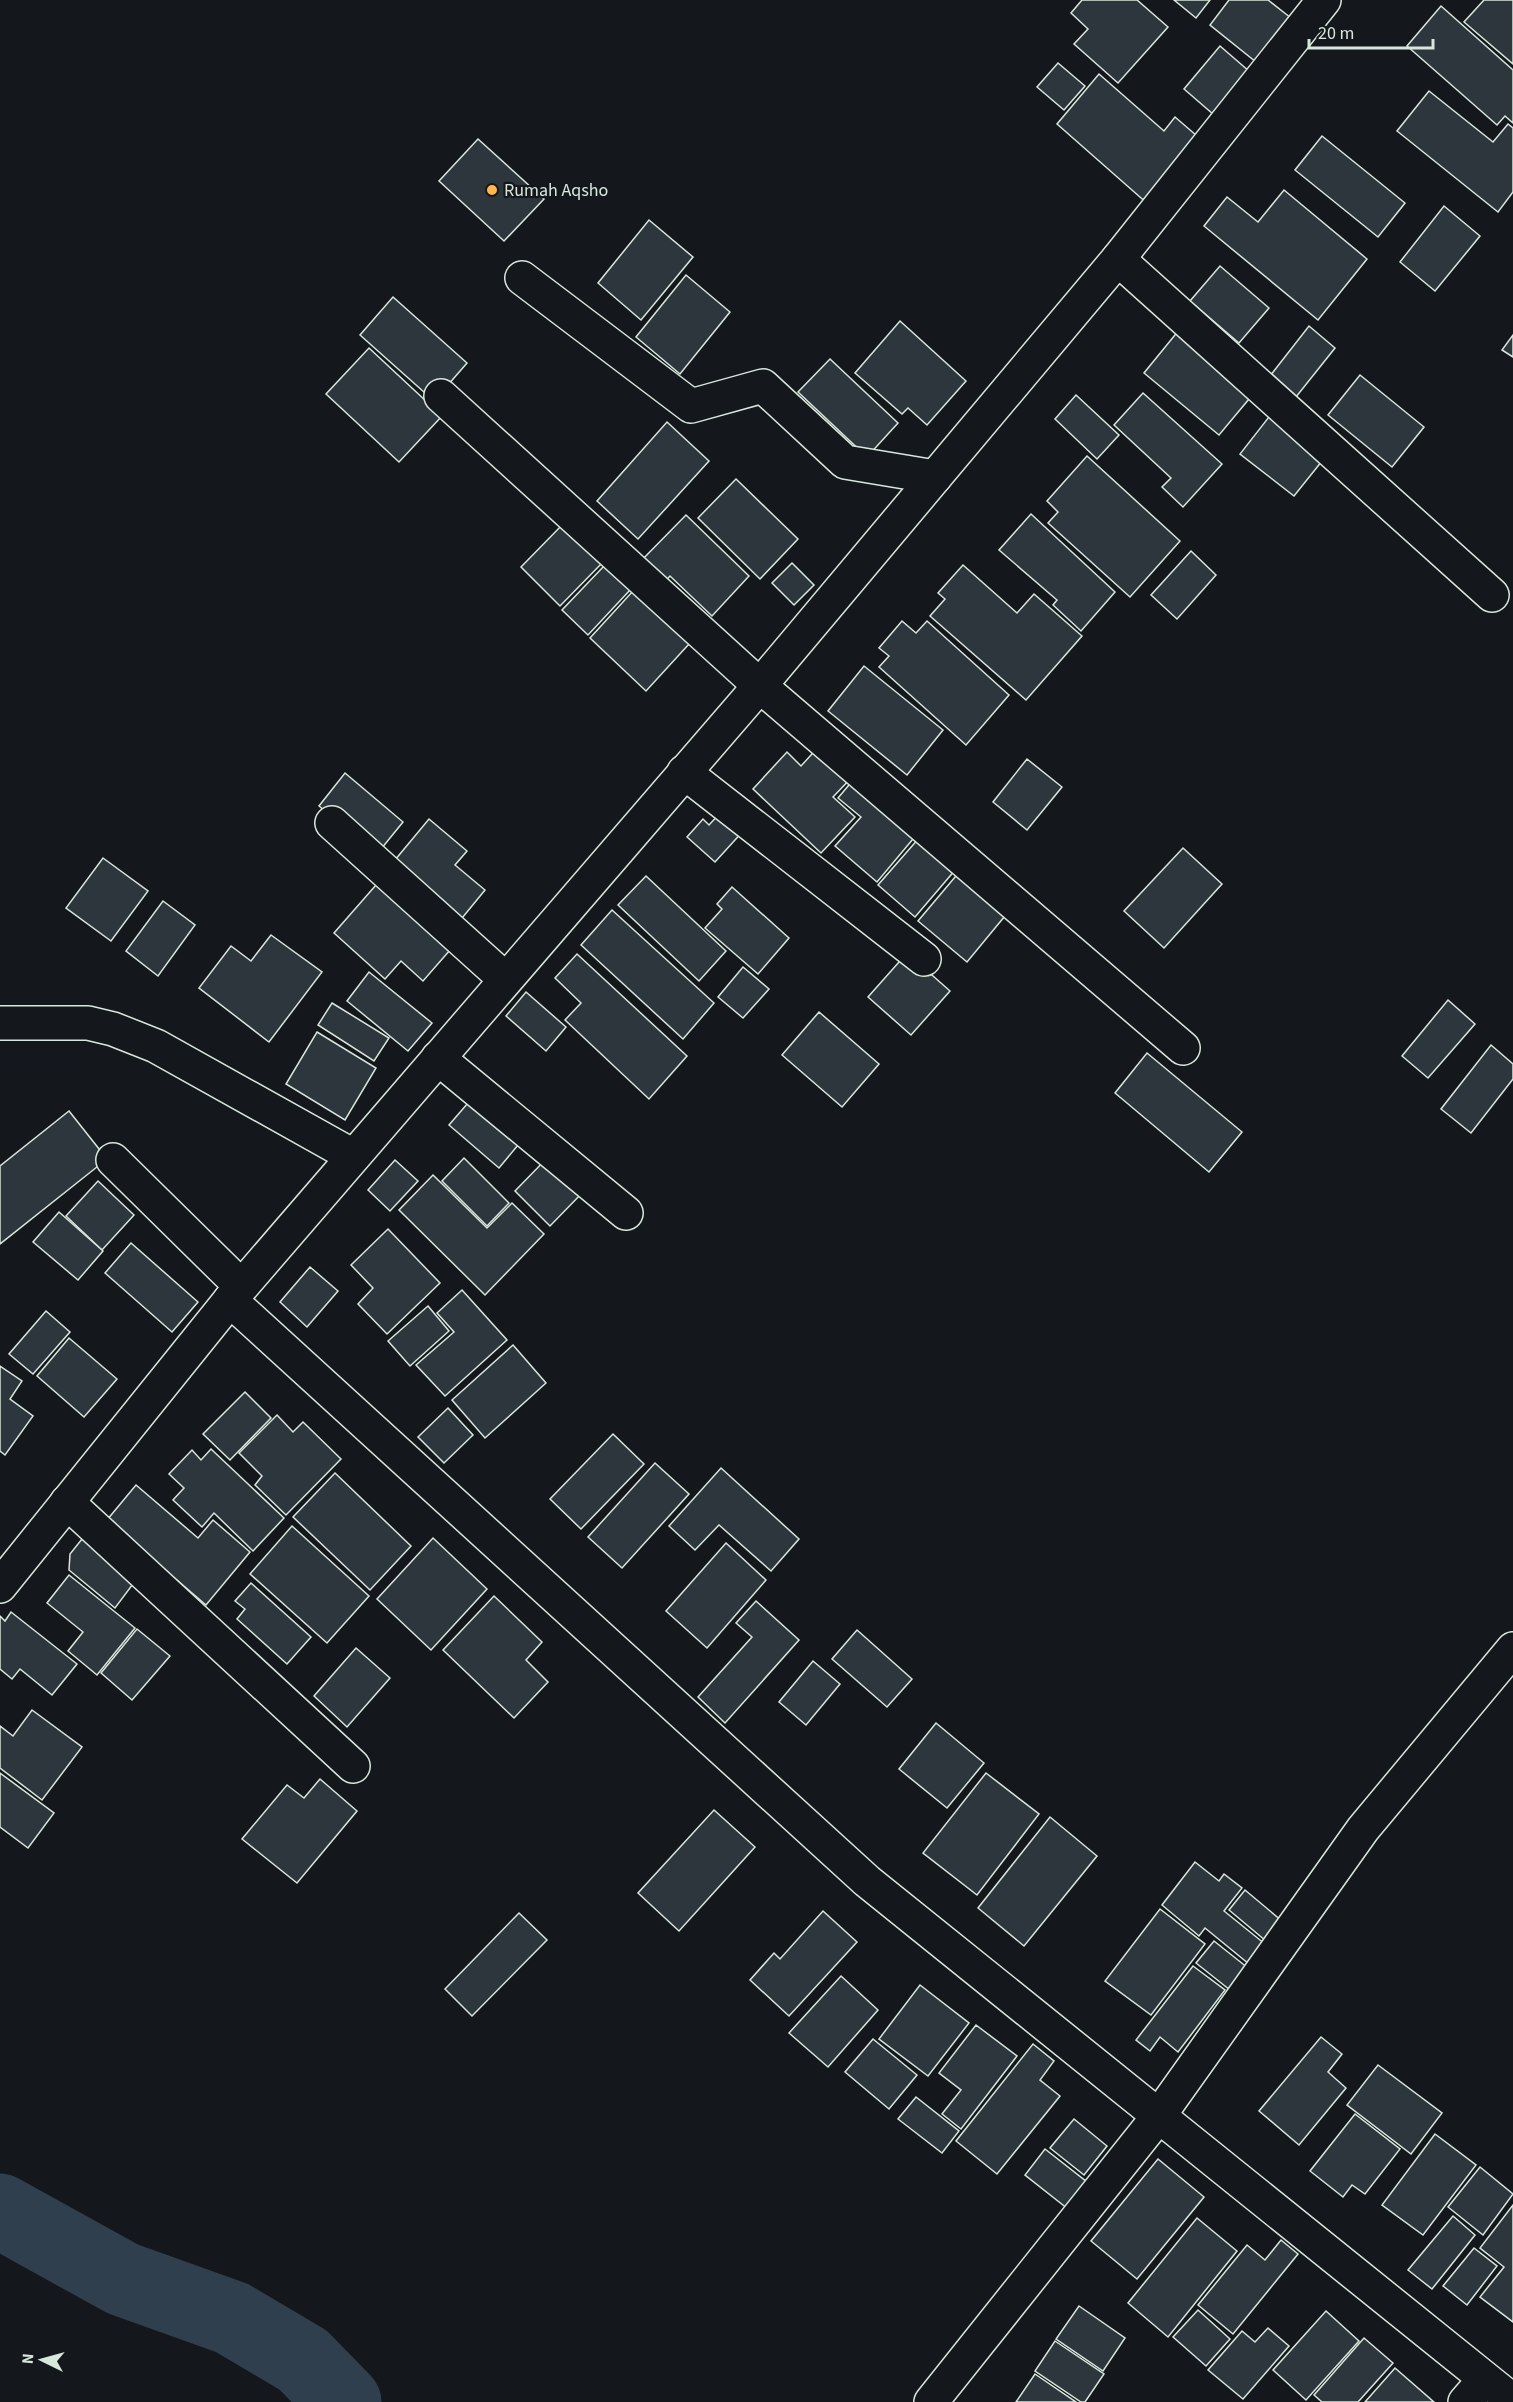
<svg xmlns="http://www.w3.org/2000/svg" width="1513" height="2402" viewBox="0 0 1513 2402" font-family="'Source Sans 3',sans-serif">
<style>
.lines{fill:none;stroke-linecap:round;stroke-linejoin:round}
.river{stroke:#2f3f4d;stroke-width:75}
.building{fill:#2c363c;stroke:#d8e6dc;stroke-width:1.5}
.minor-casing{stroke:#d8e6dc;stroke-width:36}
.minor{stroke:#14181c;stroke-width:33}
.poi-dot{fill:#ffb74d;stroke:#14181c;stroke-width:2}
.labels{text-anchor:middle;dominant-baseline:central;stroke-width:4.5;stroke-linejoin:round;paint-order:stroke}
.poi-label{font-size:18px;fill:#d8e6dc;stroke:#14181c;text-anchor:start}
</style>
<rect width="100%" height="100%" fill="#14181c"/>
<g class="lines">
<path class="river" d="M0 2211 123 2279 232 2318 303 2360 344 2402"/>
</g>
<g class="building">
<path d="M1082 0H1137L1168 27 1118 83 1074 44 1088 29 1071 13Z"/>
<path d="M1174 0H1210L1196 18Z"/>
<path d="M1229 0H1268L1291 18 1256 62 1210 25Z"/>
<path d="M1484 0H1513V64L1464 22Z"/>
<path d="M1441 6 1513 70V123L1505 116 1497 125 1407 46Z"/>
<path d="M1220 46 1257 78 1221 121 1184 89Z"/>
<path d="M1058 63 1085 86 1064 110 1037 87Z"/>
<path d="M1099 74 1164 131 1175 117 1204 142 1149 205 1057 124Z"/>
<path d="M1429 91 1493 142 1508 124 1513 128V192L1498 212 1397 131Z"/>
<path d="M1322 136 1405 203 1378 237 1295 170Z"/>
<path d="M478 139 544 199 504 241 439 181Z"/>
<path d="M1284 190 1367 259 1318 320 1204 226 1227 197 1258 222Z"/>
<path d="M1444 206 1480 236 1435 291 1400 262Z"/>
<path d="M649 220 693 257 641 320 598 283Z"/>
<path d="M1220 266 1269 308 1239 343 1190 301Z"/>
<path d="M686 275 730 312 680 374 636 337Z"/>
<path d="M393 297 467 363 434 401 360 335Z"/>
<path d="M900 321 966 381 927 425 908 408 902 414 855 373Z"/>
<path d="M1309 326 1335 348 1296 397 1270 376Z"/>
<path d="M1179 330 1254 393 1219 435 1144 373Z"/>
<path d="M1513 335V357L1502 350Z"/>
<path d="M369 348 442 416 399 462 326 394Z"/>
<path d="M830 359 898 423 867 457 798 392Z"/>
<path d="M1360 375 1424 427 1392 467 1328 415Z"/>
<path d="M1143 393 1222 464 1183 507 1162 487 1171 478 1114 425Z"/>
<path d="M1076 395 1119 435 1097 459 1055 419Z"/>
<path d="M1276 408 1330 451 1294 496 1240 454Z"/>
<path d="M667 422 709 461 638 539 597 501Z"/>
<path d="M1087 456 1180 541 1130 597 1048 523 1058 512 1047 501Z"/>
<path d="M736 479 798 539 760 579 698 518Z"/>
<path d="M1031 514 1115 592 1081 631 1053 605 1057 600 999 550Z"/>
<path d="M686 515 749 576 712 616 670 576 661 586 638 564Z"/>
<path d="M565 522 604 561 560 606 521 567Z"/>
<path d="M1191 551 1216 575 1177 619 1151 595Z"/>
<path d="M792 563 814 585 794 605 772 583Z"/>
<path d="M963 565 1017 613 1034 594 1082 636 1026 700 930 616 945 599 938 593Z"/>
<path d="M604 566 630 590 588 635 562 610Z"/>
<path d="M633 591 689 644 646 691 590 638Z"/>
<path d="M902 621 916 633 927 621 1009 695 966 745 879 667 889 656 879 648Z"/>
<path d="M864 666 943 730 907 775 828 711Z"/>
<path d="M821 744 854 775 833 797 855 817 821 853 753 789 787 752 801 766Z"/>
<path d="M1027 759 1062 787 1027 830 993 802Z"/>
<path d="M345 773 403 822 377 854 319 806Z"/>
<path d="M859 773 923 827 877 882 835 846 861 817 838 798Z"/>
<path d="M723 810 745 829 715 862 687 837 703 819 709 825Z"/>
<path d="M429 819 467 851 455 865 485 890 458 923 390 866Z"/>
<path d="M926 830 962 862 915 917 878 885Z"/>
<path d="M1183 848 1222 884 1164 948 1124 911Z"/>
<path d="M103 858 148 891 111 941 66 908Z"/>
<path d="M966 864 1014 905 967 962 918 921Z"/>
<path d="M646 876 726 951 699 981 618 905Z"/>
<path d="M383 877 457 942 423 981 401 961 385 979 334 933Z"/>
<path d="M732 887 789 938 758 974 705 928 722 909 717 904Z"/>
<path d="M163 901 195 925 158 976 126 951Z"/>
<path d="M612 910 714 1003 683 1039 581 945Z"/>
<path d="M271 935 322 972 269 1042 199 988 231 946 251 961Z"/>
<path d="M907 953 950 991 911 1035 868 997Z"/>
<path d="M577 954 687 1056 649 1099 565 1020 581 1003 555 978Z"/>
<path d="M743 967 769 989 743 1018 718 997Z"/>
<path d="M369 972 432 1023 408 1051 347 1001Z"/>
<path d="M526 992 566 1027 546 1051 506 1016Z"/>
<path d="M1448 1000 1475 1024 1428 1078 1402 1056Z"/>
<path d="M332 1003 389 1038 374 1061 318 1025Z"/>
<path d="M819 1012 879 1064 842 1107 782 1055Z"/>
<path d="M317 1032 376 1068 345 1120 286 1084Z"/>
<path d="M1491 1045 1513 1064V1079L1471 1133 1441 1109Z"/>
<path d="M1147 1053 1242 1132 1209 1172 1115 1093Z"/>
<path d="M474 1096 523 1139 499 1168 449 1125Z"/>
<path d="M69 1111 107 1159 0 1244V1166Z"/>
<path d="M550 1155 585 1190 550 1226 515 1191Z"/>
<path d="M464 1158 509 1203 487 1226 442 1181Z"/>
<path d="M395 1160 418 1181 390 1211 368 1190Z"/>
<path d="M433 1175 487 1228 512 1203 544 1234 485 1295 399 1210Z"/>
<path d="M98 1181 134 1215 102 1250 66 1216Z"/>
<path d="M59 1212 103 1251 78 1280 33 1242Z"/>
<path d="M388 1229 440 1283 387 1334 358 1304 373 1288 351 1265Z"/>
<path d="M131 1243 198 1302 172 1332 105 1273Z"/>
<path d="M310 1267 338 1291 307 1327 280 1302Z"/>
<path d="M462 1290 507 1340 445 1396 416 1365 454 1332 437 1313Z"/>
<path d="M428 1306 449 1331 410 1366 388 1341Z"/>
<path d="M46 1311 70 1332 33 1374 9 1354Z"/>
<path d="M69 1338 117 1379 84 1417 37 1376Z"/>
<path d="M513 1345 546 1383 485 1438 452 1400Z"/>
<path d="M0 1366 22 1381 10 1399 33 1416 5 1455 0 1451Z"/>
<path d="M245 1392 271 1418 230 1460 203 1434Z"/>
<path d="M448 1408 473 1435 444 1463 418 1437Z"/>
<path d="M277 1415 293 1432 303 1422 341 1459 286 1515 255 1485 262 1476 239 1453Z"/>
<path d="M613 1434 644 1464 581 1529 550 1499Z"/>
<path d="M211 1449 284 1518 253 1551 214 1513 202 1527 173 1500 184 1488 169 1474 192 1450 201 1460Z"/>
<path d="M655 1463 689 1494 622 1568 588 1537Z"/>
<path d="M721 1468 799 1539 771 1571 719 1525 695 1550 669 1526Z"/>
<path d="M335 1473 411 1546 370 1590 293 1517Z"/>
<path d="M136 1485 198 1538 213 1520 250 1552 206 1605 107 1520Z"/>
<path d="M292 1526 369 1596 327 1643 250 1574Z"/>
<path d="M433 1538 487 1589 431 1650 377 1599Z"/>
<path d="M82 1539 136 1580 115 1608 69 1570 70 1554Z"/>
<path d="M726 1543 766 1580 707 1648 666 1611Z"/>
<path d="M69 1575 135 1628 97 1675 68 1651 83 1632 47 1603Z"/>
<path d="M251 1583 311 1637 287 1664 237 1619 245 1609 235 1601Z"/>
<path d="M494 1596 542 1642 526 1660 548 1682 514 1718 443 1650Z"/>
<path d="M756 1601 799 1640 725 1723 698 1697 752 1637 736 1623Z"/>
<path d="M11 1612 77 1664 52 1695 20 1669 12 1679 0 1669V1616L5 1621Z"/>
<path d="M137 1629 170 1656 132 1700 101 1673Z"/>
<path d="M857 1630 912 1679 887 1707 832 1659Z"/>
<path d="M356 1648 390 1678 347 1727 314 1696Z"/>
<path d="M813 1661 840 1684 806 1725 779 1702Z"/>
<path d="M32 1710 82 1747 42 1800 0 1768V1726L13 1736Z"/>
<path d="M936 1723 984 1763 947 1808 899 1769Z"/>
<path d="M0 1773 54 1813 28 1848 0 1827Z"/>
<path d="M986 1773 1039 1814 977 1895 923 1853Z"/>
<path d="M320 1779 357 1811 297 1883 242 1839 287 1785 304 1798Z"/>
<path d="M714 1810 755 1847 679 1931 638 1893Z"/>
<path d="M1050 1817 1097 1856 1024 1946 978 1908Z"/>
<path d="M1195 1862 1219 1881 1224 1874 1242 1888 1224 1911 1265 1944 1249 1964 1205 1928 1199 1936 1162 1905Z"/>
<path d="M1245 1890 1282 1921 1266 1941 1229 1910Z"/>
<path d="M1160 1909 1205 1944 1151 2015 1105 1981Z"/>
<path d="M823 1911 857 1942 789 2016 750 1980 774 1953 780 1959Z"/>
<path d="M519 1913 547 1940 472 2016 445 1989Z"/>
<path d="M1214 1941 1248 1968 1230 1990 1196 1963Z"/>
<path d="M1193 1966 1225 1990 1178 2052 1160 2037 1150 2051 1136 2040Z"/>
<path d="M841 1976 878 2010 828 2067 789 2033Z"/>
<path d="M920 1985 969 2023 928 2076 879 2039Z"/>
<path d="M976 2025 1017 2056 961 2129 942 2114 961 2090 939 2073Z"/>
<path d="M1321 2037 1342 2054 1328 2072 1346 2088 1299 2145 1259 2111Z"/>
<path d="M873 2039 917 2075 889 2109 845 2072Z"/>
<path d="M1033 2044 1054 2061 1040 2080 1060 2096 997 2174 956 2141Z"/>
<path d="M1378 2065 1442 2113 1411 2154 1347 2105Z"/>
<path d="M916 2097 959 2131 942 2153 898 2119Z"/>
<path d="M1355 2114 1400 2149 1365 2194 1352 2185 1343 2197 1310 2171Z"/>
<path d="M1074 2119 1107 2146 1084 2175 1050 2148Z"/>
<path d="M1435 2134 1476 2165 1423 2235 1382 2205Z"/>
<path d="M1045 2149 1087 2182 1068 2209 1025 2175Z"/>
<path d="M1158 2159 1204 2197 1137 2279 1091 2241Z"/>
<path d="M1480 2167 1513 2194 1483 2235 1448 2207Z"/>
<path d="M1513 2205V2322L1480 2297 1504 2267 1480 2248Z"/>
<path d="M1453 2216 1475 2235 1432 2289 1408 2270Z"/>
<path d="M1197 2218 1237 2251 1168 2337 1128 2303Z"/>
<path d="M1281 2240 1298 2254 1233 2334 1198 2305 1247 2245 1265 2260Z"/>
<path d="M1474 2248 1497 2266 1467 2305 1443 2286Z"/>
<path d="M1079 2306 1125 2338 1103 2371 1056 2339Z"/>
<path d="M1198 2310 1230 2339 1206 2366 1173 2337Z"/>
<path d="M1326 2311 1359 2341 1306 2400 1273 2370Z"/>
<path d="M1268 2328 1289 2346 1243 2399 1208 2370 1242 2331 1255 2342Z"/>
<path d="M1364 2338 1393 2363 1358 2402H1322L1314 2395Z"/>
<path d="M1055 2341 1104 2374 1085 2402H1081L1035 2371Z"/>
<path d="M1395 2368 1434 2402H1365Z"/>
<path d="M1035 2374 1076 2402H1016Z"/>
</g>
<g class="lines">
<g class="minor-casing">
<g id="minor">
<path d="M1324 0 1118 259 935 477 768 676 230 1300 867 1881 1513 2401"/>
<path d="M1118 259 1492 595"/>
<path d="M522 278 691 406 763 386 845 462 935 477"/>
<path d="M441 396 759 685 1183 1048"/>
<path d="M684 772 924 959"/>
<path d="M332 823 505 979"/>
<path d="M0 1023H88L113 1029 156 1046 353 1156"/>
<path d="M438 1058 626 1213"/>
<path d="M113 1160 241 1286"/>
<path d="M67 1502 353 1766"/>
<path d="M0 1586 230 1300"/>
<path d="M931 2402 1158 2117 1363 1829 1513 1649"/>
<path d="M1465 2402 1485 2379"/>
</g>
</g>
<use href="#minor" class="minor"/>
</g>
<circle class="poi-dot" cx="492" cy="190" r="6"/>
<g class="labels">
<g class="poi-label">
<text x="504" y="190">Rumah Aqsho</text>
</g>
</g>
<g transform="translate(42 2360) rotate(275)" stroke="#14181c" stroke-width="4.5" paint-order="stroke">
<path d="M0-4.5L10 22L0 15L-10 22Z" fill="#d8e6dc"/>
<text y="-9" font-size="16" font-weight="bold" text-anchor="middle" fill="#d8e6dc">N</text>
</g>
<path d="M1309 39v9h124v-9" fill="none" stroke="#d8e6dc" stroke-width="3"/>
<text x="1318" y="39" font-size="18" fill="#d8e6dc" stroke="#14181c" stroke-width="4.5" paint-order="stroke">20 m</text>
</svg>
